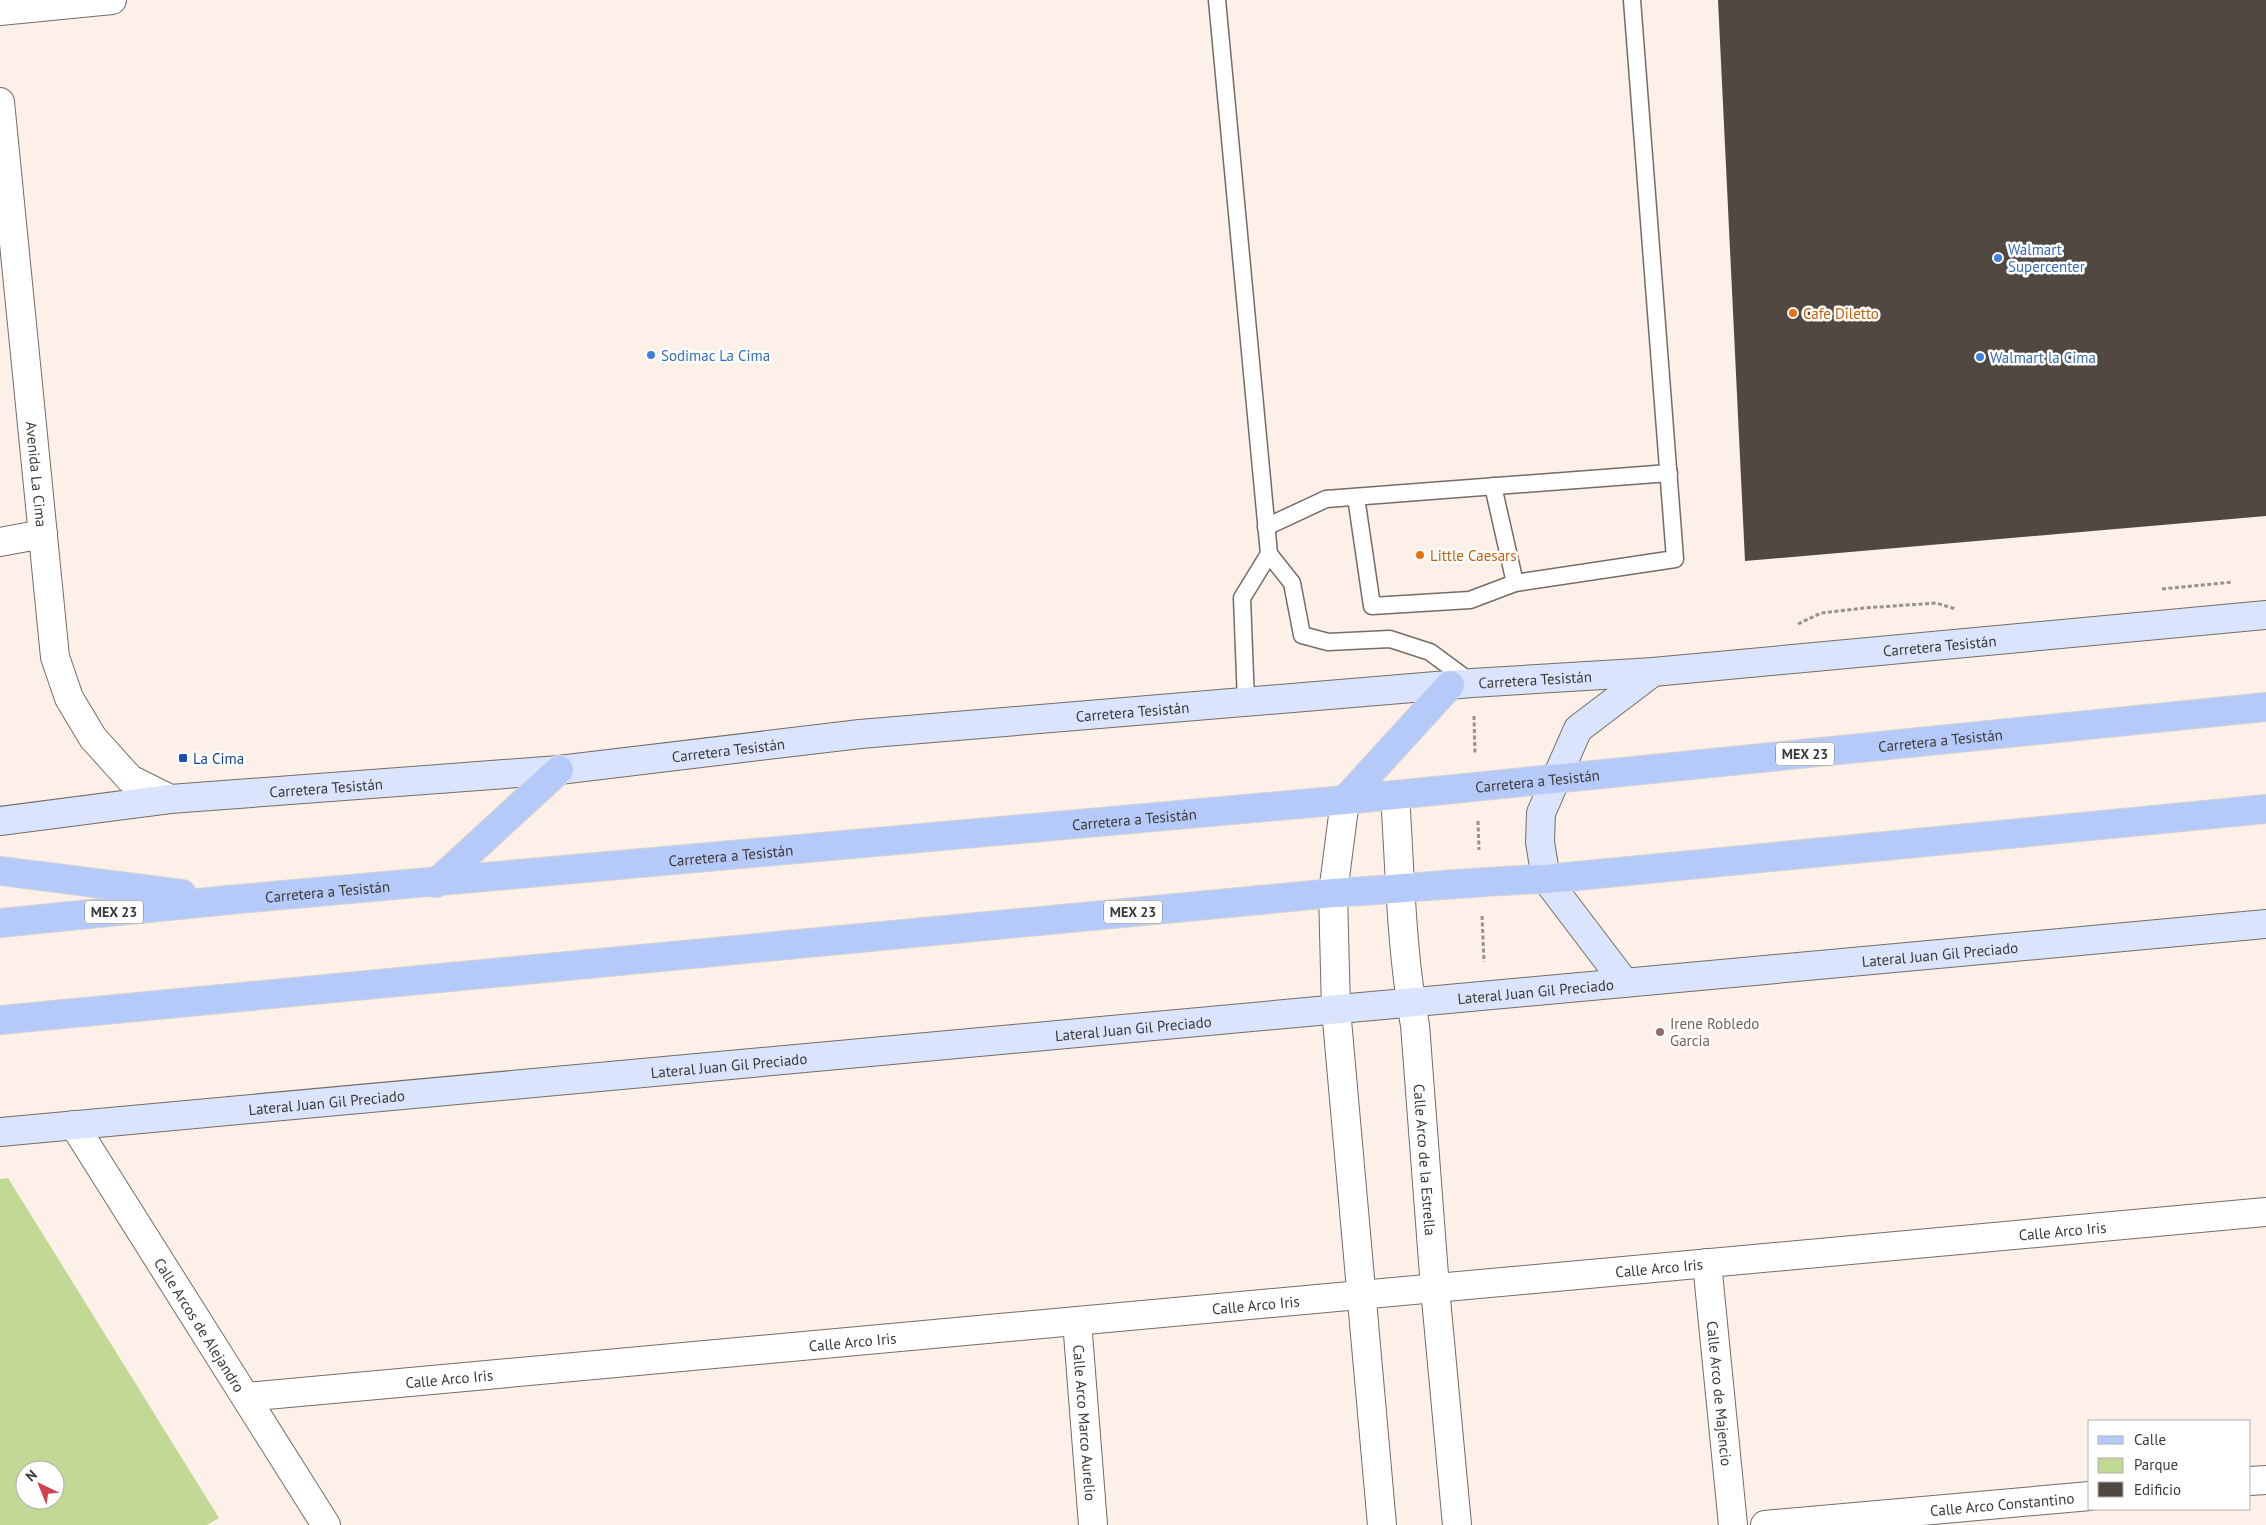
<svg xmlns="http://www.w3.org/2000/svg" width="2266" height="1525" viewBox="0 0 2266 1525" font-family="'PT Sans',sans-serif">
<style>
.green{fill:#c2d995;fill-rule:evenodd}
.building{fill:#514842}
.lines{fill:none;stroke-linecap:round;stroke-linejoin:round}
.service-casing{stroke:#756c65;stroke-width:19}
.minor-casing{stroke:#756c65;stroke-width:30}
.secondary-casing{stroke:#756c65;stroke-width:30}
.primary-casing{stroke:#d4d3d3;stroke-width:30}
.path{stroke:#99918c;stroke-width:3;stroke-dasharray:4 2.5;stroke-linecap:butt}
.service{stroke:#fff;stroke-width:16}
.minor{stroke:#fff;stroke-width:28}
.secondary{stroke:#dae4fd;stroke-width:28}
.primary{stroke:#b6cafa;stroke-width:28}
.shop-dot{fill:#3f7fe0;stroke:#fff;stroke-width:2}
.food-dot{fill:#e8710a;stroke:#fff;stroke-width:2}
.transit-dot{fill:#1a4fb4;stroke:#fff;stroke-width:2}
.education-dot{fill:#8d6e63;stroke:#fff;stroke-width:2}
.labels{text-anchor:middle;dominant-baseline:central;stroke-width:5;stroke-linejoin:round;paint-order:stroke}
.shield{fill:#fff;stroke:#777472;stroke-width:1}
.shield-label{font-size:14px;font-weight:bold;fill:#3d3936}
.shop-label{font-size:15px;fill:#366cbe;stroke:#fff;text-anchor:start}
.food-label{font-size:15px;fill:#c56008;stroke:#fff;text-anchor:start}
.street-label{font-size:15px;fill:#3d3936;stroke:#fff}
.transit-label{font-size:15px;fill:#164399;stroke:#fff;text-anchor:start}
.education-label{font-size:15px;fill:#785e54;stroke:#fff;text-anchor:start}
</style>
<rect width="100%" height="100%" fill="#fcf0e9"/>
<path class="green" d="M8 1178 219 1518 207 1525H0V1179ZM25 1470H55V1500H25Z"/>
<path class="building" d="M1718 0H2266V516L1745 561Z"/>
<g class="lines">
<g class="service-casing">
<g id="service">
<path d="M1217 0 1269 554"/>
<path d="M1493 486 1515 583"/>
<path d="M1356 497 1372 606 1470 600 1515 583 1675 559 1632 0"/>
<path d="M1266 527 1326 499 1669 473"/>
<path d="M1246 702 1242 598 1269 554 1292 583 1302 635 1328 642 1390 639 1430 652 1472 683"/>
</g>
</g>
<g class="minor-casing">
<g id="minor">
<path d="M0 11 112 0"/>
<path id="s1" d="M0 102 55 657 69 698 93 738 130 779 170 799"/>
<path d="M0 542 43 534"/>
<path id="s2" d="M1395 795C1400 870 1401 951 1415 1025L1435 1288 1457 1525"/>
<path d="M1345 800 1333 893 1336 1009 1382 1525"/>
<path id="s3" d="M74 1125 326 1525"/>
<path id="s4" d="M1707 1263 1733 1525"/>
<path id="s5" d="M1077 1321 1093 1525"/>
<path id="s6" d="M246 1397 2266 1212"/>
<path d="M2250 1481 2266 1480"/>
<path id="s7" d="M1765 1525 2090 1496"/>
</g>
</g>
<g class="secondary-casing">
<g id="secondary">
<path id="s8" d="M0 821 170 799 559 770 860 734 1472 683 1653 672 2266 615"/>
<path d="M1625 983 1546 879 1540 842 1541 813 1578 729 1653 672"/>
<path id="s9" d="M0 1132 2266 924"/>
</g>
</g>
<g class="primary-casing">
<g id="primary">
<path d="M1345 800 1450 685"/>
<path d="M0 871 182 894"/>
<path d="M436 883 559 770"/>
<path id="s10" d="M0 923 228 900 1345 800 2266 707"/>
<path d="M0 1020 1333 893C1404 889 1475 881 1546 879L2266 809"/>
</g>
</g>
<g class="path">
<path d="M2162 589 2233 582"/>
<path d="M1798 624 1821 613 1864 608 1936 603 1956 609"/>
<path d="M1474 716 1475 755"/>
<path d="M1478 821 1479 850"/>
<path d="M1482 916 1484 962"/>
</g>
<use href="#service" class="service"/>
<use href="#minor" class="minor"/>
<use href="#secondary" class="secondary"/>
<use href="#primary" class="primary"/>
</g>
<g class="shop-dot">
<circle cx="1998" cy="258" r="5"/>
<circle cx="651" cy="355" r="5"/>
<circle cx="1980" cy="357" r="5"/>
</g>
<g class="food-dot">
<circle cx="1793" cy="313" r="5"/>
<circle cx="1420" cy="555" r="5"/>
</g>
<rect class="transit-dot" x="178" y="753" width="10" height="10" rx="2.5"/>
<circle class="education-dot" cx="1660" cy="1032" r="5"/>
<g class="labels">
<g class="shield">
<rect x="1776" y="742.5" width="58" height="23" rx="4"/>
<rect x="85" y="900.5" width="58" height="23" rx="4"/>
<rect x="1104" y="900.5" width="58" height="23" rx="4"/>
</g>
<g class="shield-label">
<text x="1805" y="754">MEX 23</text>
<text x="114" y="912">MEX 23</text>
<text x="1133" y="912">MEX 23</text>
</g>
<g class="shop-label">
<text x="2008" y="249">Walmart<tspan x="2008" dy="17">Supercenter</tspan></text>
<text x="661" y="355">Sodimac La Cima</text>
<text x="1990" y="357">Walmart la Cima</text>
</g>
<g class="food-label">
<text x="1803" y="313">Cafe Diletto</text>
<text x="1430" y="555">Little Caesars</text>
</g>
<g class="street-label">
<text stroke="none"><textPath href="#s1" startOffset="374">Avenida La Cima</textPath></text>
<text stroke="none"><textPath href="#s8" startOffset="1948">Carretera Tesistán</textPath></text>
<text stroke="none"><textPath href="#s8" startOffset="1542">Carretera Tesistán</textPath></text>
<text stroke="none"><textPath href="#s8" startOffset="1138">Carretera Tesistán</textPath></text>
<text stroke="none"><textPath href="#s10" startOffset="1949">Carretera a Tesistán</textPath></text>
<text stroke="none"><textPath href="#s8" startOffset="732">Carretera Tesistán</textPath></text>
<text stroke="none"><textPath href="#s10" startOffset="1544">Carretera a Tesistán</textPath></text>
<text stroke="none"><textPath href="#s8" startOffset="328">Carretera Tesistán</textPath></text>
<text stroke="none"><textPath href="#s10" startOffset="1139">Carretera a Tesistán</textPath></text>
<text stroke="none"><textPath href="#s10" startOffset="734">Carretera a Tesistán</textPath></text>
<text stroke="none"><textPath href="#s10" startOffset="329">Carretera a Tesistán</textPath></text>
<text stroke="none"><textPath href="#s9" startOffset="1948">Lateral Juan Gil Preciado</textPath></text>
<text stroke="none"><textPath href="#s9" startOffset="1542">Lateral Juan Gil Preciado</textPath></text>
<text stroke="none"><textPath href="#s9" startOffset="1138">Lateral Juan Gil Preciado</textPath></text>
<text stroke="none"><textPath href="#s9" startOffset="732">Lateral Juan Gil Preciado</textPath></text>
<text stroke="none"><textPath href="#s9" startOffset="328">Lateral Juan Gil Preciado</textPath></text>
<text stroke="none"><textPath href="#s2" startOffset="366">Calle Arco de la Estrella</textPath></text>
<text stroke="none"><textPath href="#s6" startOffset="1824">Calle Arco Iris</textPath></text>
<text stroke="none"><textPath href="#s6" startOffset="1419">Calle Arco Iris</textPath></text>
<text stroke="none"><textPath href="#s6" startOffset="1014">Calle Arco Iris</textPath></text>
<text stroke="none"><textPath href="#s3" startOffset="236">Calle Arcos de Alejandro</textPath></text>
<text stroke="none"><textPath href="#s6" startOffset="609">Calle Arco Iris</textPath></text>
<text stroke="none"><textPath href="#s6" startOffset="204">Calle Arco Iris</textPath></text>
<text stroke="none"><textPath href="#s4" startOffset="131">Calle Arco de Majencio</textPath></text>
<text stroke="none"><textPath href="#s5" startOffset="102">Calle Arco Marco Aurelio</textPath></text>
<text stroke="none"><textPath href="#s7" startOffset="238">Calle Arco Constantino</textPath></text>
</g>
<g class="transit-label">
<text x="193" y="758">La Cima</text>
</g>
<g class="education-label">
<text x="1670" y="1023">Irene Robledo<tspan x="1670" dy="17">Garcia</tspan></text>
</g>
</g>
<rect x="2088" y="1420" width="162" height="90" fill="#ffffff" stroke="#b1b0af"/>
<rect x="2098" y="1436" width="25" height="8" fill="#b6cafa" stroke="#b1b0af"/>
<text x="2134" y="1445" font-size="15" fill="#3d3936">Calle</text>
<rect x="2098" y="1458" width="25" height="15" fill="#c2d995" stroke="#b1b0af"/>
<text x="2134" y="1470" font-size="15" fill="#3d3936">Parque</text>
<rect x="2098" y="1482" width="25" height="15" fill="#514842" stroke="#b1b0af"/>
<text x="2134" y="1495" font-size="15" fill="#3d3936">Edificio</text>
<g transform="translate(40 1485) rotate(317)"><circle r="24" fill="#ffffff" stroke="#b1b0af"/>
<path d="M0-4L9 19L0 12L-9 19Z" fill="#d2424e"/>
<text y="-8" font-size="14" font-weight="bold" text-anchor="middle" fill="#3d3936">N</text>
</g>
</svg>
